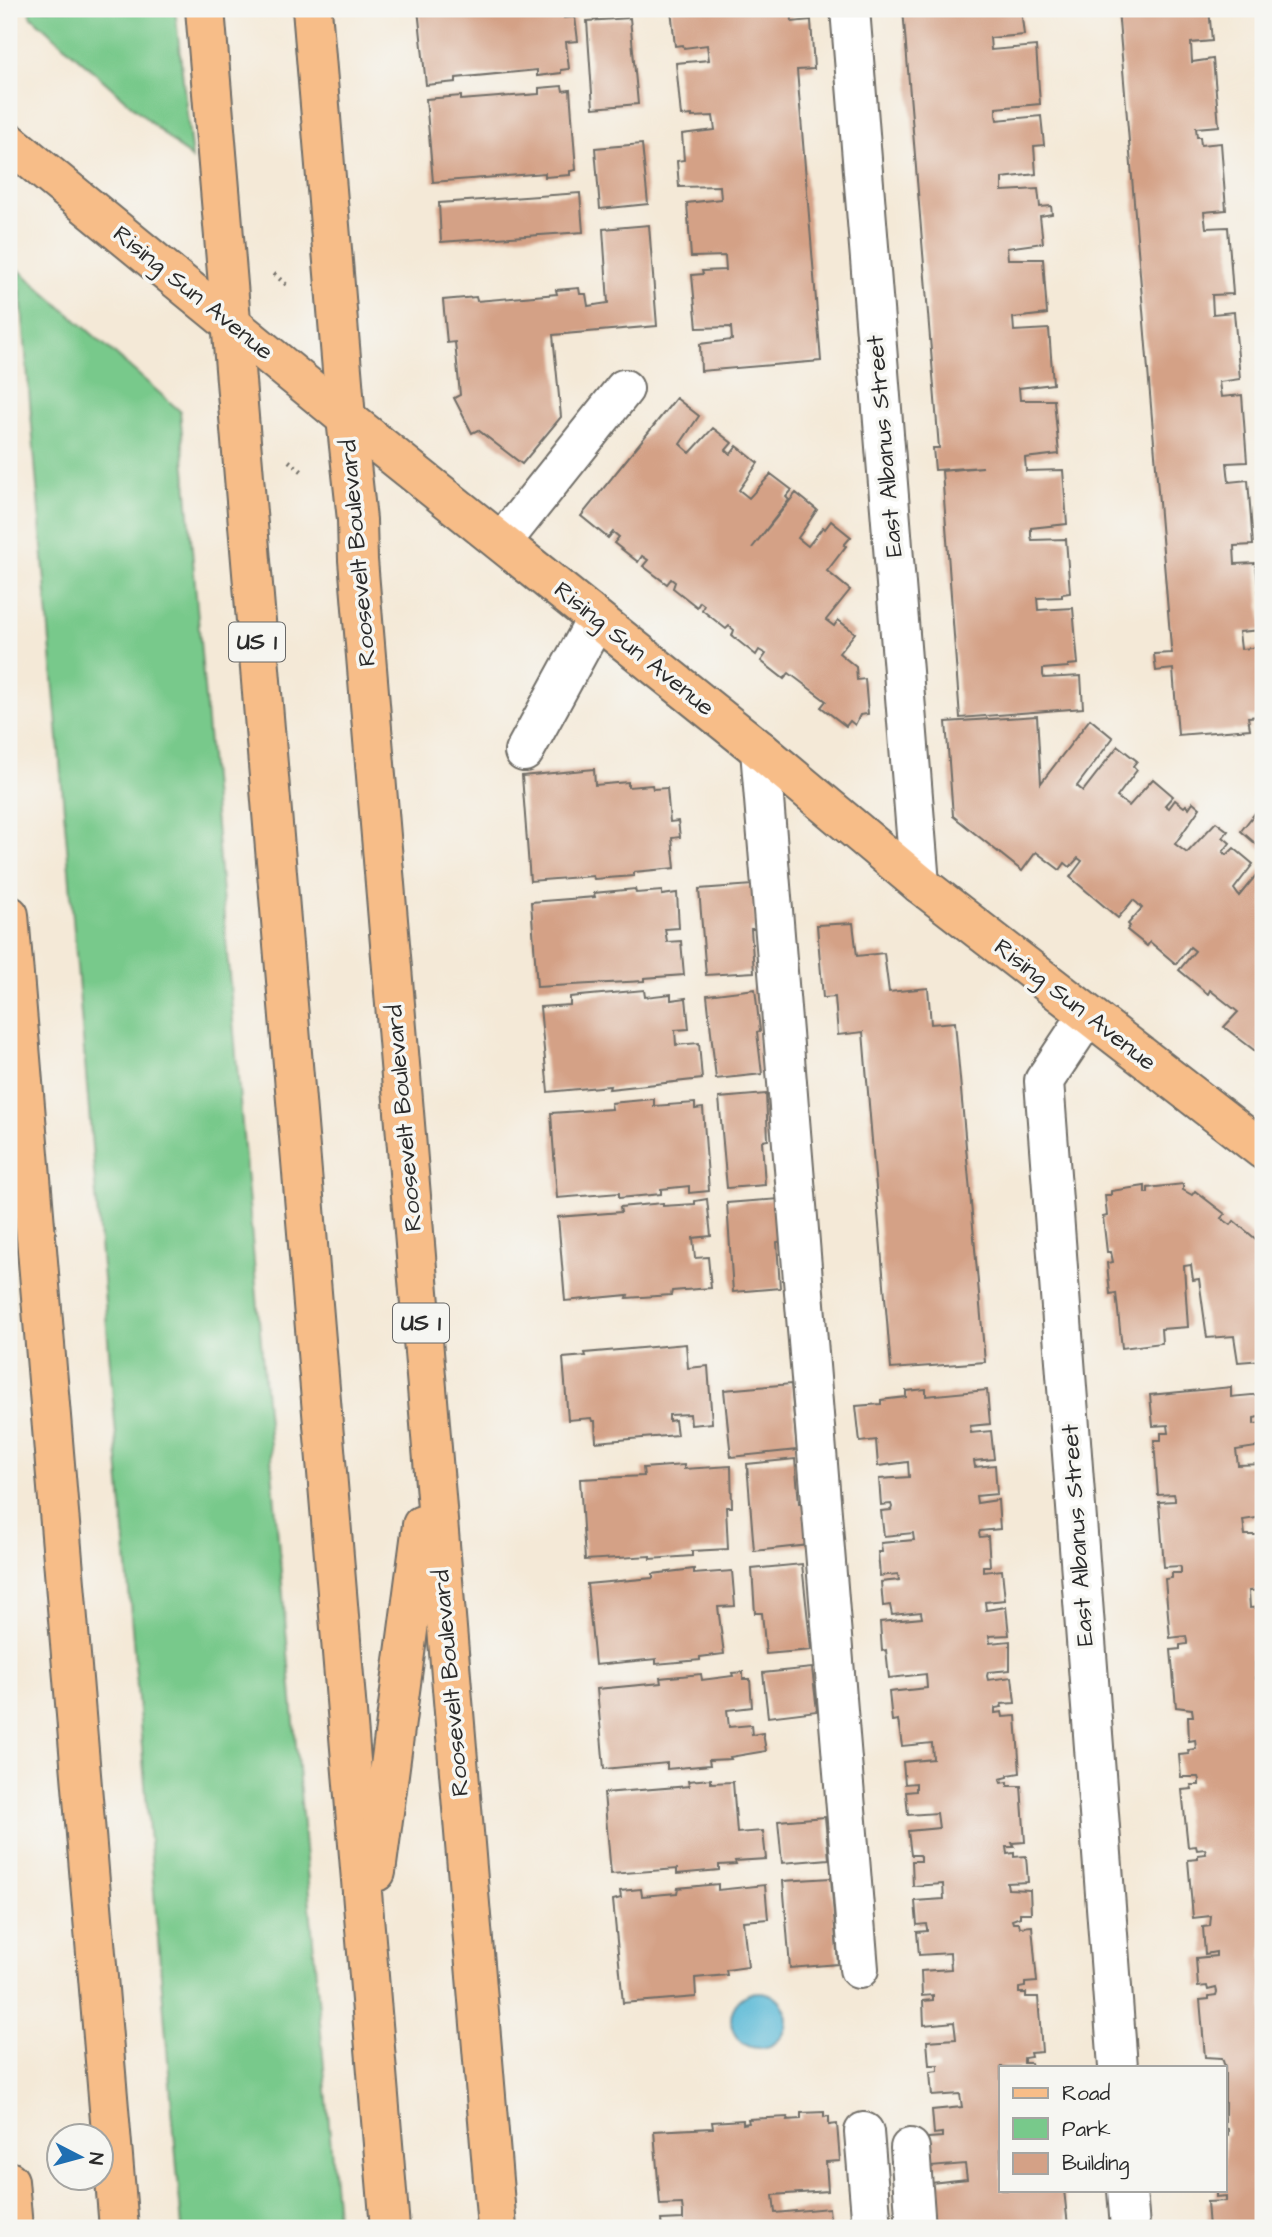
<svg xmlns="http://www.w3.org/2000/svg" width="1272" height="2237" viewBox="0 0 1272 2237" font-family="'Architects Daughter',sans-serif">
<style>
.green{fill:#78c98b;stroke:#527a5b;stroke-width:2}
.water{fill:#57b8d6;stroke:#417280;stroke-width:2}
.building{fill:#d4a186}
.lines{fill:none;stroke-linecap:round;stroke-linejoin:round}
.minor-casing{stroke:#716e67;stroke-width:42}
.major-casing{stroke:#716e67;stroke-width:42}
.highway-casing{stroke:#716e67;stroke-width:42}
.path{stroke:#716e67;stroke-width:4.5;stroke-dasharray:2 5;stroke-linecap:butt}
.minor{stroke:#fff;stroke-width:38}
.major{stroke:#f7bd88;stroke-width:38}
.highway{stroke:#f7bd88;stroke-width:38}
.labels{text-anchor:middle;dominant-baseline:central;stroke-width:7;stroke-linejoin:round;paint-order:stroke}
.shield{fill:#f6f6f2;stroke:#686867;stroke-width:2}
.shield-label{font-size:23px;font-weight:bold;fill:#2b2b2b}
.street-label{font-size:24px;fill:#2b2b2b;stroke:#f6f6f2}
</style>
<rect width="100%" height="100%" fill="#f6f6f2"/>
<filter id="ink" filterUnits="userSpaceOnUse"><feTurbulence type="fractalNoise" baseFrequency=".0143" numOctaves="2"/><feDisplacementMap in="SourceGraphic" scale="14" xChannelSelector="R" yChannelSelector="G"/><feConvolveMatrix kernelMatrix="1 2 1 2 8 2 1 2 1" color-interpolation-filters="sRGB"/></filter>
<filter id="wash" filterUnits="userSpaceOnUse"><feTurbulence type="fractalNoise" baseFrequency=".00686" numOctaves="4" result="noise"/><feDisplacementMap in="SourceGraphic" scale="28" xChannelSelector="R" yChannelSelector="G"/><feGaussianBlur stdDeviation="1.57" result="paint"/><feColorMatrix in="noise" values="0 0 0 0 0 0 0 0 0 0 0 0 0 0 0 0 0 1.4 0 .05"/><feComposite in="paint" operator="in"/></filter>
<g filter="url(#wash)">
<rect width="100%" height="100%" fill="#f4e9d7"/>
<g class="green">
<path d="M30 9H175L192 159 31 16Z"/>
<path d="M19 270 180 411 338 2228H182Z"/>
</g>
<circle class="water" cx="759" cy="2020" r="28"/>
<g id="blocks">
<g class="building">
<path d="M418 9H563L564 18 575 17 578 41 566 42 569 69 561 70V73L537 76V70L456 78V82L426 85Z"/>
<path d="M671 9H791L792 22 811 20 814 69 797 70 821 361 701 371 700 344 732 340 731 327 697 328 692 275 703 274 702 271 726 270 725 256 691 257 687 203 721 199 720 186 679 187 677 161 684 160 682 134 715 130 713 116 692 117V115L681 116 676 63 709 60 707 45 684 48 683 45 675 46Z"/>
<path d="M903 9H1021L1024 35 990 38 991 50 1036 46 1040 104 996 108V115L997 120 1041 116 1044 145 1034 146 1036 174 1002 178V191L1038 189 1040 207 1051 206 1052 214 1040 216 1043 243 1007 248 1008 259H1043L1047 314 1013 318 1014 331 1049 329 1053 384 1019 388 1020 400H1054L1059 454 1025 458 1026 471 1063 470 1067 524 1031 528V536L1032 540 1066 539 1070 593 1062 594V597L1037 598 1038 610 1073 608 1078 664 1068 665V667L1043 669V675L1044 678 1081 676 1083 708 960 718 942 471 983 467 935 470 933 448H939Z"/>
<path d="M1118 9H1209L1212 41 1191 43 1192 62 1213 59 1219 126 1196 128 1197 137H1200L1201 145 1221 143 1226 210 1204 212 1206 228 1228 227 1233 294 1212 295 1213 314 1234 312 1240 379 1219 382 1221 397 1242 395 1247 462 1227 463 1229 482 1248 480 1253 545 1234 546 1235 564 1256 563 1262 630 1239 632 1241 649 1263 647V716L1248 717 1250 729 1178 735 1173 669 1156 671 1154 654 1172 653 1171 647Z"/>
<path d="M630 18 638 104 593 108 587 21Z"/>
<path d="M562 86 563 91 570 90 576 170 570 171V175L545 177V173L433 182 426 99 461 96V100L539 94V88Z"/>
<path d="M642 144 648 204 600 209 595 148Z"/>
<path d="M580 193 583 232 441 242 439 203Z"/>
<path d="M649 225 657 326 553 335 561 417 522 464 478 430 472 433 454 398 460 395 455 342 447 343 443 300 476 297 477 301 557 294 556 290 579 288 580 294H586L588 306 608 303 603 229Z"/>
<path d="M676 398 699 416 680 444 690 453 713 428 732 443 726 450 729 453 731 454 737 446 758 463 739 490 749 498 771 474 792 490 786 497 789 500 752 548 796 493 817 510 798 538 808 546 823 527 825 529 831 521 851 537 844 545 846 546 827 571 850 590 826 620 834 626 838 620 855 633 839 653 856 667 857 680 865 679 868 714 860 715 855 725 850 721 846 726 821 707 826 701 789 673 784 679 761 661 766 654 759 650 756 655 732 636 734 630 729 626 726 629 702 610 704 605 700 602 697 607 673 588 675 582 671 579 667 584 643 566 648 560 642 556 638 562 614 543 619 537 613 532 608 538 581 516Z"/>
<path d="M1037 716 1041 783 1090 719 1113 738 1077 786 1083 791 1118 746 1137 761 1133 766 1137 770 1117 797 1129 806 1153 779 1173 796 1165 805 1169 808 1175 800 1184 807 1186 805 1189 808 1193 802 1200 808 1175 844 1187 853 1216 822 1228 831 1223 837 1230 843 1223 852 1227 855 1234 848 1253 864 1234 889 1239 896 1261 869 1263 871V1057L1224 1027 1238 1012 1210 990 1208 994 1179 970 1195 951 1190 947 1176 964 1150 942 1147 946 1127 930 1130 926 1128 924 1142 908 1137 903 1133 900 1118 918 1070 877 1082 861 1078 858 1070 867 1065 863 1060 870 1036 852 1022 871 953 816 946 722Z"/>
<path d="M594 769 595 785 628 782V787L652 785 653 789 667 788 670 822 678 821 680 837 672 838 675 868 634 872V876L594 879 593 876 530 881 522 776Z"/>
<path d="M1263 803V850L1241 831Z"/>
<path d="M753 885 756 929H751L754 972 706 975 699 889Z"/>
<path d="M635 889 636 893 662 891V895L677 893 679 928 665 929 667 942 681 941 684 975 644 978V981L537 987 531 902 595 897 594 893Z"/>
<path d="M853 923 857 956 884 953 889 992 928 988 931 1024 955 1022 985 1362 891 1369 863 1032 838 1035 835 997 823 998 817 925Z"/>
<path d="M755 989 760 1031 757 1032 762 1074 716 1079 707 995Z"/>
<path d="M644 990 645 997 671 994V1000L686 998 689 1029 675 1030 676 1045 699 1043 702 1079 609 1089 610 1086 548 1092 540 1007 570 1005V997Z"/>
<path d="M766 1094 768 1140 762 1141 765 1185 727 1188 719 1098Z"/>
<path d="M654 1099V1106L695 1103V1109L703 1108 709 1191 689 1193V1186L661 1189V1194L619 1198V1193L557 1198 551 1113 612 1109 611 1103Z"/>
<path d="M1183 1184V1190L1192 1195 1195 1191 1225 1214 1221 1218 1231 1225 1234 1221 1263 1245 1261 1250 1263 1252V1360L1238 1362 1234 1336 1207 1338 1199 1279 1193 1280 1191 1265 1184 1266 1188 1327 1161 1329 1162 1343 1122 1348 1116 1293 1110 1294 1107 1263 1113 1262 1111 1252H1107L1103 1217 1107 1216 1105 1195H1111V1191L1145 1186V1193H1148V1188Z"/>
<path d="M707 1199 711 1236 693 1238 695 1258 708 1257 711 1288 672 1291 671 1295 627 1298 628 1295 565 1301 558 1217 621 1212 620 1207 663 1203V1206L695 1204V1201Z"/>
<path d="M780 1199 783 1241 777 1242 780 1288 733 1292 727 1203Z"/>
<path d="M686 1344 688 1368 708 1366 712 1423 691 1425 690 1414 669 1415V1421L675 1420 677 1435 596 1442 595 1421H592L591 1418 568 1420 563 1358 586 1356 585 1353Z"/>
<path d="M791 1384 797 1450 731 1457 724 1390Z"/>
<path d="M1231 1387V1397L1262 1394 1263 1416 1254 1418V1424L1263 1423V1446L1236 1450 1238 1465 1263 1464V1488L1261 1490V1494H1263V1517L1243 1520 1245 1535H1263V1590L1249 1591 1250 1608 1263 1607V1662L1255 1663 1256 1679 1263 1678V1732H1260L1263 1748V2228H1209L1207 2202 1226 2201V2196L1216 2197V2190H1225V2135H1228V2129L1225 2128V2067L1222 2058 1205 2057 1200 2000 1209 1999V1996L1216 1995 1217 1992 1216 1988 1208 1990 1207 1986 1198 1987 1196 1958 1216 1956V1952L1205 1954 1203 1927 1210 1926 1211 1916 1193 1918 1188 1860 1198 1859V1855L1206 1854 1205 1849 1197 1850 1196 1846 1188 1847 1182 1790 1192 1789 1191 1785H1199V1780L1198 1777H1181L1179 1755 1189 1754 1188 1750 1196 1749 1195 1740 1189 1741 1188 1716H1193L1192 1709 1176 1707 1171 1650 1180 1649V1645L1187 1644V1642L1186 1636 1170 1638 1165 1579 1172 1578V1573H1181V1568L1180 1566 1164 1567 1159 1502 1175 1501V1498L1174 1494 1158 1495 1154 1440H1161V1433H1169L1168 1425 1153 1426 1150 1395Z"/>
<path d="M926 1389V1396L987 1390 990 1424 970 1426 971 1433 991 1431 994 1459 974 1461 975 1467 995 1465 997 1494 976 1496 977 1503 998 1500 1000 1529 980 1531 979 1534 980 1537 988 1536 990 1566H983V1572L1002 1570 1005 1600 985 1602 986 1610 1006 1607 1009 1635 989 1636 990 1643 1010 1641V1670L988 1672 987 1676 988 1680 1012 1677 1015 1703 1001 1704 1002 1707 995 1708V1713L1002 1712 1003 1717 1016 1716 1020 1773 1008 1775V1777L1000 1779 1001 1783 1008 1782V1786H1021L1025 1842 1012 1843 1014 1847H1006L1007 1854 1014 1853V1857L1026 1856 1028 1882 1007 1883 1008 1889 1030 1890 1031 1913H1020V1917L1012 1920 1013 1923H1019L1020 1927 1032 1926 1037 1982 1025 1983V1987L1019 1988V1993H1026V1997H1038L1042 2052 1030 2053 1031 2057 1024 2058V2063H1031L1032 2067H1001V2190H1064L1068 2226 1054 2228H936L931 2183 967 2179 965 2164 931 2167 928 2138 942 2137V2133L934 2134 932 2110 962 2107 960 2094 932 2096 930 2072 938 2071V2065H929L927 2041 956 2039 955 2030 954 2022 924 2025 923 2001 933 2000V1995L922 1996 921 1971 951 1969 950 1953 919 1955 917 1932 927 1931V1928L926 1924 917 1925 915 1901 944 1899 943 1884 913 1886 912 1861H921V1857L920 1855H911L908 1831 939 1828 937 1813 908 1815 906 1792 916 1791V1783L905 1784 903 1762 933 1759 932 1743 902 1746 898 1720 892 1721 889 1692 927 1688 926 1674 889 1678 886 1650 882 1651 880 1622 922 1618 921 1612 892 1615 890 1605 883 1606 881 1582 899 1580 898 1574 880 1576 878 1552H882L881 1543 914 1540 913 1533 884 1536 881 1511 891 1510 892 1507 891 1504 881 1505 879 1479 909 1477 908 1462 878 1466 876 1440 860 1442 856 1406 881 1404V1400L906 1397V1391Z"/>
<path d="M795 1459 799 1503H804L809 1545 754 1551 747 1464Z"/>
<path d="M684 1465V1469L731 1466 732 1507H726L728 1549 692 1551V1556L650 1559V1556L585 1560 580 1479 644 1476 643 1468Z"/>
<path d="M802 1564 811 1650 766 1654 762 1613H755L752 1569Z"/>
<path d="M694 1569V1574L732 1571 735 1606 718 1607 724 1654 700 1657V1660L656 1664V1659L595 1665 587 1584 653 1578V1574Z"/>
<path d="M812 1668 817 1711 768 1717 763 1673Z"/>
<path d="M743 1672V1679H750L752 1707 727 1710 729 1727 751 1725 752 1735 763 1733 766 1751 730 1757 731 1759 709 1760 710 1765 667 1769V1763L604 1769 597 1689 661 1683 660 1678 701 1674 702 1680 733 1676 732 1673Z"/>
<path d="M711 1779V1783L733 1782 737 1833 763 1831 766 1859 735 1861 736 1864 719 1865V1870L677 1874V1869L611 1874 604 1793 689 1786 688 1781Z"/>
<path d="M825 1817 829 1859 782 1863 778 1821Z"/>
<path d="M831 1878 838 1964 790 1968 783 1881Z"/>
<path d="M718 1884V1890L765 1885 768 1919 743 1921 748 1967 726 1970 727 1975 695 1978 696 1997 623 2003 613 1900 621 1898 620 1891 641 1889 642 1896 677 1893 678 1888Z"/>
<path d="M824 2112V2117L829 2116V2125L837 2124 840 2161 826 2162 828 2191 773 2195 775 2213 829 2208 831 2228H662L661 2220 683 2219V2212L682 2204 660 2205 654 2131 713 2128 712 2122 743 2120V2124L749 2123 748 2119 788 2117 787 2120 801 2119V2113Z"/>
</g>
</g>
</g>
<g filter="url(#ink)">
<use href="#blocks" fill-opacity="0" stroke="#716e67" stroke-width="2"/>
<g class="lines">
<g class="minor-casing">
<g id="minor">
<path d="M850 9 920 884"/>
<path d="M502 542 624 389"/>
<path d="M760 750 859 1969"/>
<path d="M524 752 596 620"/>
<path d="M1088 1015 1044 1081 1118 2067"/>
<path d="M864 2132 872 2228"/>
<path d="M910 2148 916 2228"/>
<path d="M1127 2190 1130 2228"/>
</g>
</g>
<g class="major-casing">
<path id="major" d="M9 142 346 418 760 750 920 884 1263 1150"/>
</g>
<g class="highway-casing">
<g id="highway">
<path d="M205 9 390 2228"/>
<path d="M312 9 346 418 357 520 358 560 497 2228"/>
<path d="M9 915 119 2228"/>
<path d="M376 1872 422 1525"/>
<path d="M9 2181 13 2228"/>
</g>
</g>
<g class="path">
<path d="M274 274 289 287"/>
<path d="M289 461 304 473"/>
</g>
<use href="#minor" class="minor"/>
<use href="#major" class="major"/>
<use href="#highway" class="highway"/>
</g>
</g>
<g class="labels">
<g class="shield">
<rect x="229" y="622.5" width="56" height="39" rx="5"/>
<rect x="393" y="1303.5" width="56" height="39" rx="5"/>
</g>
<g class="shield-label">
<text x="257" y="642">US 1</text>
<text x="421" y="1323">US 1</text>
</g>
<g class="street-label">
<text transform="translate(193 293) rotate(39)">Rising Sun Avenue</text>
<text transform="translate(885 446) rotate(-95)">East Albanus Street</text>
<text transform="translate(358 553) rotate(-95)">Roosevelt Boulevard</text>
<text transform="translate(634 649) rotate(39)">Rising Sun Avenue</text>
<text transform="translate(1075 1005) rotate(38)">Rising Sun Avenue</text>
<text transform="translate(404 1118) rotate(-95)">Roosevelt Boulevard</text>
<text transform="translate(1078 1535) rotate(-94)">East Albanus Street</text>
<text transform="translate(451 1683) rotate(-95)">Roosevelt Boulevard</text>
</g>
</g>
<rect width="1272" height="2237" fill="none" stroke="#f6f6f2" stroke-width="35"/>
<rect x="999" y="2066" width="228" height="126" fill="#f6f6f2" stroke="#a5a5a2" stroke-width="2"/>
<rect x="1013" y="2088" width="35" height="10" fill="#f7bd88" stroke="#a5a5a2" stroke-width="2"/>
<text x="1062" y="2100" font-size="21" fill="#2b2b2b">Road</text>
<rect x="1013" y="2118" width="35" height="21" fill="#78c98b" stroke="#a5a5a2" stroke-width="2"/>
<text x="1062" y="2136" font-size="21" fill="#2b2b2b">Park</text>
<rect x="1013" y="2153" width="35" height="21" fill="#d4a186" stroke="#a5a5a2" stroke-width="2"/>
<text x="1062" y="2170" font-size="21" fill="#2b2b2b">Building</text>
<g transform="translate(80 2157) rotate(96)"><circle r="33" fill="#f6f6f2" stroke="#a5a5a2" stroke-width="2"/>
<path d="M0-5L12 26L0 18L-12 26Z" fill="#1f6fb2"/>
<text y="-10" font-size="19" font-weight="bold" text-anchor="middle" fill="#2b2b2b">N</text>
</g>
</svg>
